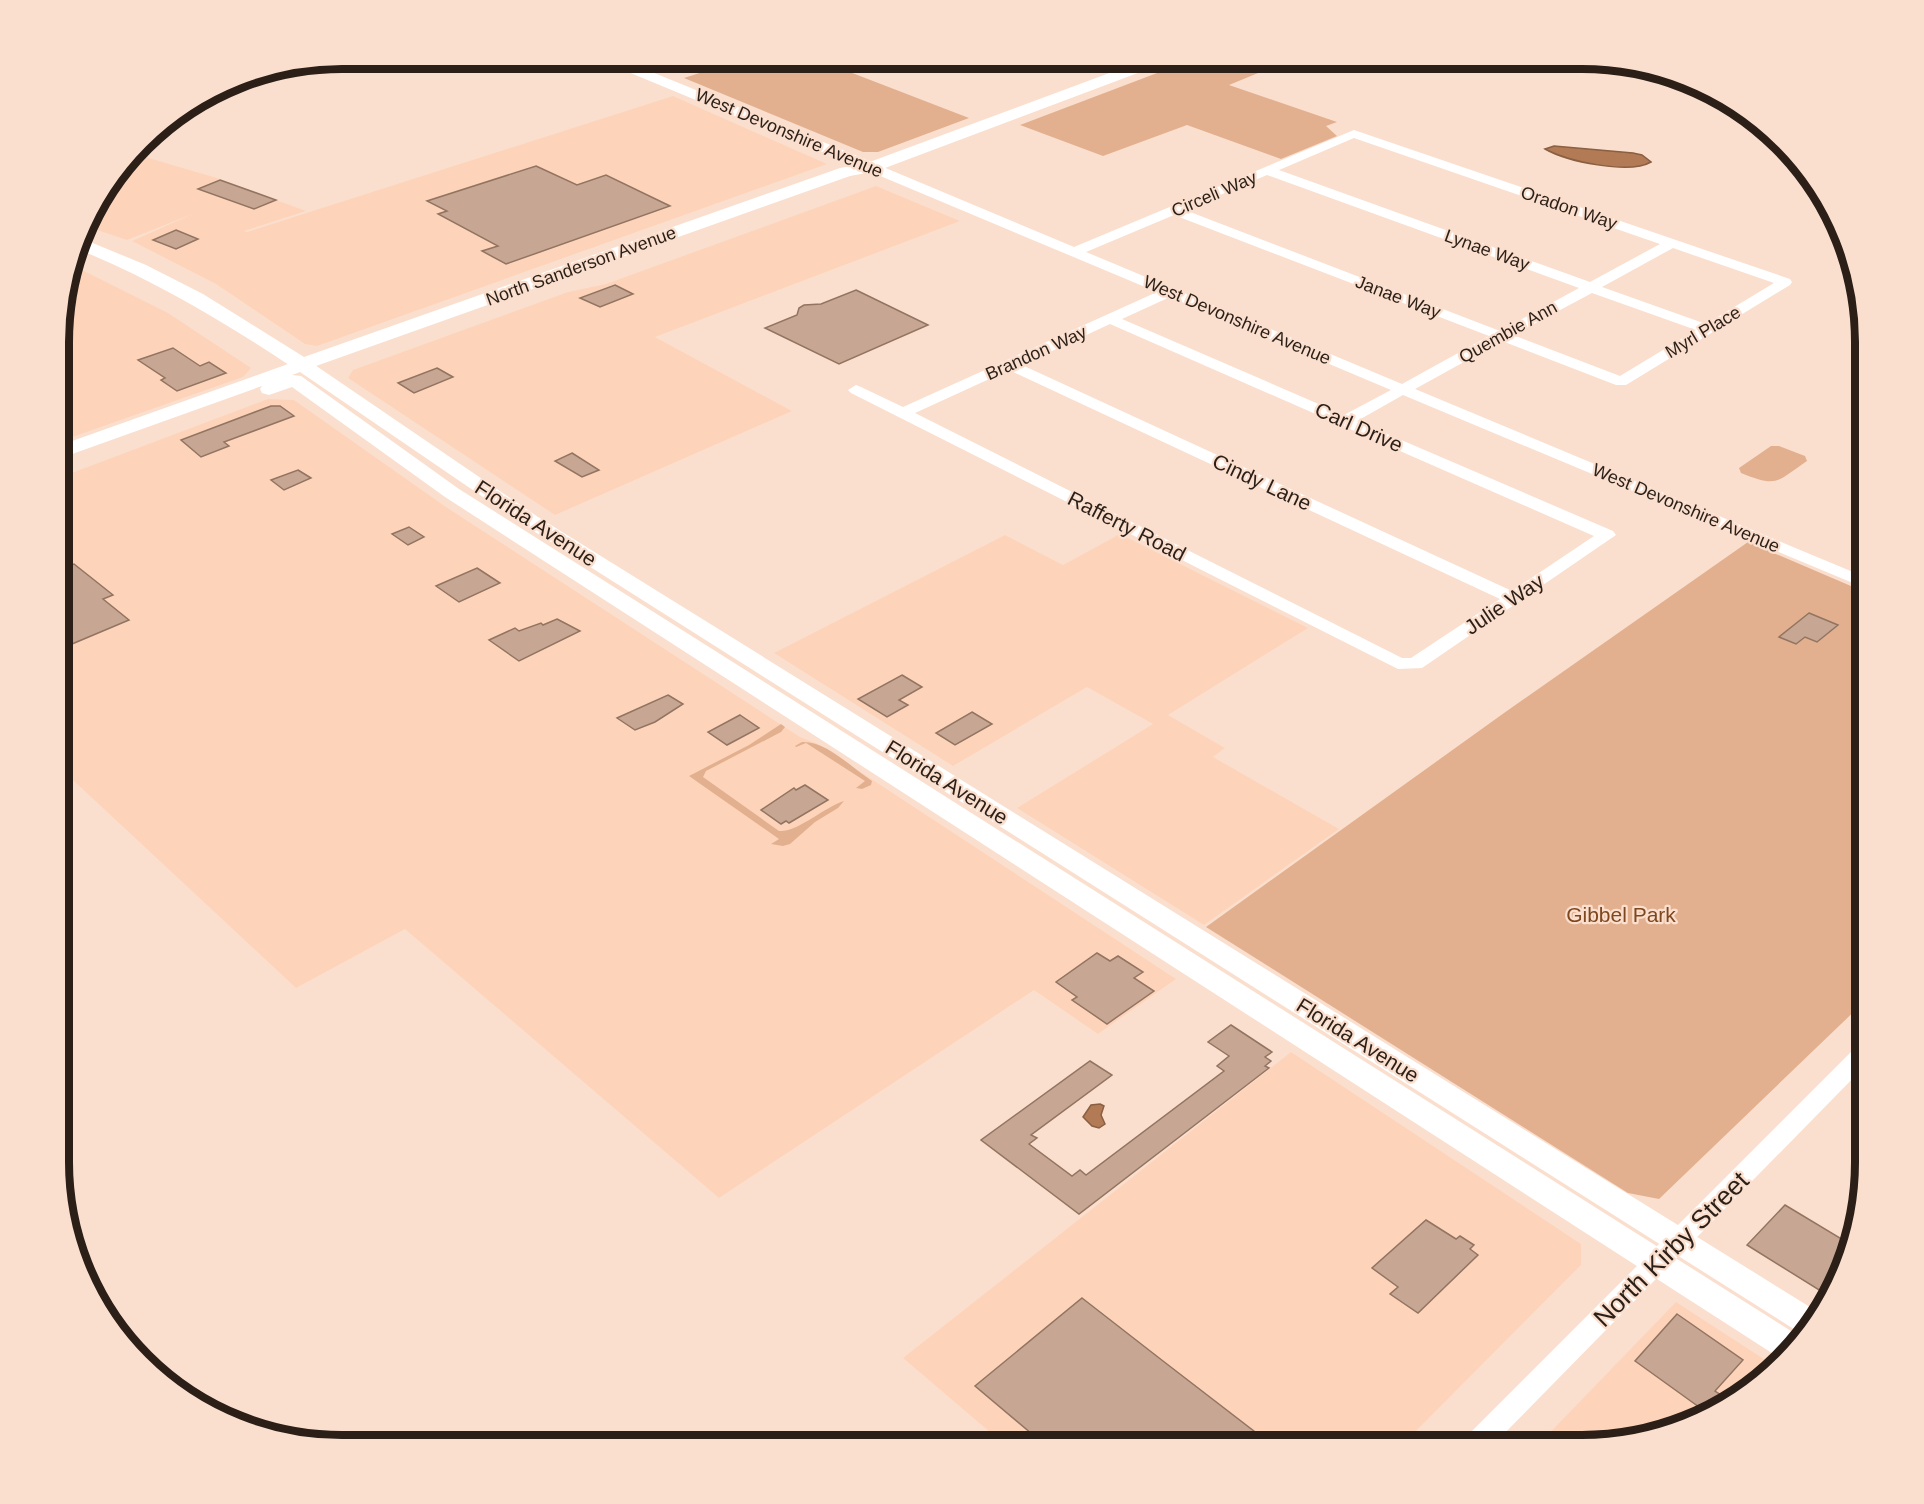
<svg xmlns="http://www.w3.org/2000/svg" width="1924" height="1504" viewBox="0 0 1924 1504" font-family="Helvetica,sans-serif">
<style>
.built{fill:#fdd4ba}
.green{fill:#e2b08f}
.water{fill:#b27a55;stroke:#8a5f42;stroke-width:1.5}
.building{fill:#c7a793;stroke:#927461;stroke-width:1.5}
.lines{fill:none;stroke-linecap:round;stroke-linejoin:round}
.minor{fill:#fff;fill-rule:evenodd}
.major{fill:#fff;fill-rule:evenodd}
.highway{fill:#fff;fill-rule:evenodd}
.labels{text-anchor:middle;dominant-baseline:central;stroke-width:4.5;stroke-linejoin:round;paint-order:stroke}
.far-street-label{font-size:18px;fill:#2b1f17;stroke:#fbdfce}
.street-label{font-size:21px;fill:#2b1f17;stroke:#fbdfce}
.park-label{font-size:21px;fill:#7f471e;stroke:#fbdfce}
.near-street-label{font-size:26px;fill:#2b1f17;stroke:#fbdfce}
.rim{fill:none;stroke:#2b1f17;stroke-width:8}
</style>
<rect width="100%" height="100%" fill="#fbdfce"/>
<g class="built">
<path d="M673 96 827 164 317 346 305 344 216 284 132 241 195 213 127 240 88 227 96 201 135 154 217 178 306 211 244 231 247 232Z"/>
<path d="M876 186 960 221 655 337 792 411 555 515 348 378 353 370 568 292 606 284Z"/>
<path d="M74 266 168 313 251 368 243 377 61 441V305Z"/>
<path d="M268 399 294 400 446 507 800 737 818 744 1176 979 1098 1034 1034 990 719 1198 405 929 296 988 60 768 61 477Z"/>
<path d="M1120 534 1308 628 1168 715 1225 748 1213 757 1339 829 1204 925 1017 808 1153 724 1087 687 953 766 774 653 1005 535 1063 565Z"/>
<path d="M1291 1052 1581 1244V1265L1402 1445H1005L903 1358Z"/>
<path d="M1676 1302 1773 1365 1691 1424 1582 1445H1538Z"/>
</g>
<g class="green">
<path d="M743 59H816L969 118 878 152H863L684 78Z"/>
<path d="M1194 59H1226L1263 71 1229 85 1337 122 1326 126 1337 136 1281 159 1187 125 1103 156 1020 125Z"/>
<path d="M1771 446H1779L1805 456 1807 461C1776 482 1778 488 1741 473L1739 468Z"/>
<path d="M1748 542 1865 592V1001L1659 1199 1628 1193 1206 927 1504 713Z"/>
<path d="M781 724 785 727 781 732 706 771 703 777 779 831C797 833 824 807 844 801L838 808 815 822 790 844 783 846 771 844 779 839 689 776 749 745Z"/>
<path d="M802 742C827 741 852 768 872 781L871 785 862 789 856 788 865 781 806 743 796 747 795 746Z"/>
</g>
<g class="water">
<path d="M1554 146 1633 153 1642 155 1651 162C1629 175 1566 161 1545 149Z"/>
<path d="M1100 1104 1104 1106 1101 1115 1105 1124 1099 1128 1092 1126 1083 1117 1091 1105Z"/>
</g>
<g class="building">
<path d="M536 166 577 185 606 175 670 206 506 264 482 251 498 246 438 214 447 211 427 201Z"/>
<path d="M220 180 276 200 254 209 198 189Z"/>
<path d="M176 230 198 239 176 249 153 240Z"/>
<path d="M615 285 633 294 600 307 580 298Z"/>
<path d="M856 290 928 325 839 364 765 328 797 315 799 308 804 305 821 304Z"/>
<path d="M173 348 200 366 209 362 226 373 177 391 161 380 165 378 138 360Z"/>
<path d="M437 368 453 377 414 393 398 383Z"/>
<path d="M271 406H280L294 416 224 442 229 446 201 457 181 440Z"/>
<path d="M572 453 599 470 582 477 555 461Z"/>
<path d="M298 470 311 478 284 490 271 480Z"/>
<path d="M409 527 424 537 408 545 392 534Z"/>
<path d="M74 564 113 595 103 599 129 620 60 649V569Z"/>
<path d="M477 568 500 583 459 602 436 586Z"/>
<path d="M1809 613 1838 625 1817 642 1805 637 1796 644 1779 637Z"/>
<path d="M557 619 580 631 519 661 489 640 515 628 519 631 541 623 543 625Z"/>
<path d="M902 675 922 687 899 700 908 705 887 717 858 699Z"/>
<path d="M668 695 683 704 655 722 635 730 617 718Z"/>
<path d="M972 712 992 724 955 745 936 733Z"/>
<path d="M740 715 759 728 727 745 708 732Z"/>
<path d="M805 785 828 800 789 823 786 821 781 824 761 810 794 788 796 790Z"/>
<path d="M1097 953 1110 961 1118 956 1143 972 1134 978 1154 991 1107 1024 1072 1000 1077 997 1056 982Z"/>
<path d="M1231 1025 1272 1052 1265 1057 1271 1061 1265 1066 1269 1068 1079 1214 981 1140 1090 1061 1112 1075 1031 1135 1037 1138 1029 1144 1072 1176 1080 1170 1086 1175 1224 1071 1217 1066 1229 1056 1208 1042Z"/>
<path d="M1785 1205 1850 1244 1844 1270 1824 1293 1747 1245Z"/>
<path d="M1426 1220 1456 1239 1460 1236 1474 1245 1470 1249 1478 1255 1418 1313 1390 1294 1398 1287 1372 1268Z"/>
<path d="M1082 1298 1163 1361 1272 1445H1083L1075 1439 1067 1445H1045L975 1386Z"/>
<path d="M1677 1314 1743 1360 1715 1391 1721 1395 1706 1412 1635 1361Z"/>
</g>
<g class="lines">
<g class="minor">
<path d="M1354 130 1790 279 1792 282 1790 285 1626 385H1616L1502 341 1415 389 1865 577V588L1403 395 1357 421 1613 531 1616 535 1422 668 1398 669 851 393 848 390 856 385 861 387 903 407 1157 292 866 170 865 167 866 164H876L1074 247ZM1354 138 1660 244 1590 282 1279 170ZM1267 175 1579 288 1500 331 1185 210ZM1174 215 1489 336 1402 384 1086 252ZM1673 248 1774 283 1706 324 1602 287ZM1592 293 1696 330 1620 376 1513 335ZM1170 297 1391 390 1344 415 1122 319ZM1110 324 1594 536 1512 591 1022 365ZM1009 370 1500 599 1411 658H1402L915 413Z"/>
<path d="M1865 1044V1066L1493 1445H1462L1466 1437 1857 1046Z"/>
</g>
<g class="major">
<path d="M602 59H620L877 164 879 167 877 170H865L604 62Z"/>
<path d="M302 359 309 361 538 517 1818 1312 1804 1335 1800 1333 524 525 300 372 292 375 301 376 459 489 1802 1338 1795 1349 1781 1359 445 497 292 387 269 395 262 393 260 389 262 386 61 458V445Z"/>
</g>
<path class="highway" d="M1147 59H1169L1167 62 877 171 850 176 302 371 295 369C226 323 156 281 80 250L83 239 146 265 203 294 304 357 840 168 867 163Z"/>
</g>
<g class="labels">
<g class="far-street-label">
<text transform="translate(789 133) rotate(23)">West Devonshire Avenue</text>
<text transform="translate(1214 194) rotate(-23)">Circeli Way</text>
<text transform="translate(1569 208) rotate(19)">Oradon Way</text>
<text transform="translate(1487 250) rotate(20)">Lynae Way</text>
<text transform="translate(581 266) rotate(-20)">North Sanderson Avenue</text>
<text transform="translate(1398 297) rotate(21)">Janae Way</text>
<text transform="translate(1237 320) rotate(23)">West Devonshire Avenue</text>
<text transform="translate(1508 332) rotate(-29)">Quembie Ann</text>
<text transform="translate(1703 332) rotate(-31)">Myrl Place</text>
<text transform="translate(1036 353) rotate(-24)">Brandon Way</text>
<text transform="translate(1686 508) rotate(23)">West Devonshire Avenue</text>
</g>
<g class="street-label">
<text transform="translate(1359 427) rotate(24)">Carl Drive</text>
<text transform="translate(1262 482) rotate(25)">Cindy Lane</text>
<text transform="translate(536 523) rotate(33)">Florida Avenue</text>
<text transform="translate(1127 526) rotate(27)">Rafferty Road</text>
<text transform="translate(1504 604) rotate(-34)">Julie Way</text>
<text transform="translate(947 782) rotate(32)">Florida Avenue</text>
<text transform="translate(1358 1040) rotate(32)">Florida Avenue</text>
</g>
<g class="park-label">
<text x="1621" y="914">Gibbel Park</text>
</g>
<g class="near-street-label">
<text transform="translate(1671 1249) rotate(-45)">North Kirby Street</text>
</g>
</g>
<path d="M0 0H1924V1504H0ZM342 69H1582A273 273 0 0 1 1855 342V1162A273 273 0 0 1 1582 1435H342A273 273 0 0 1 69 1162V342A273 273 0 0 1 342 69Z" fill="#fbdfce" fill-rule="evenodd"/>
<path class="rim" d="M342 69H1582A273 273 0 0 1 1855 342V1162A273 273 0 0 1 1582 1435H342A273 273 0 0 1 69 1162V342A273 273 0 0 1 342 69Z"/>
</svg>
